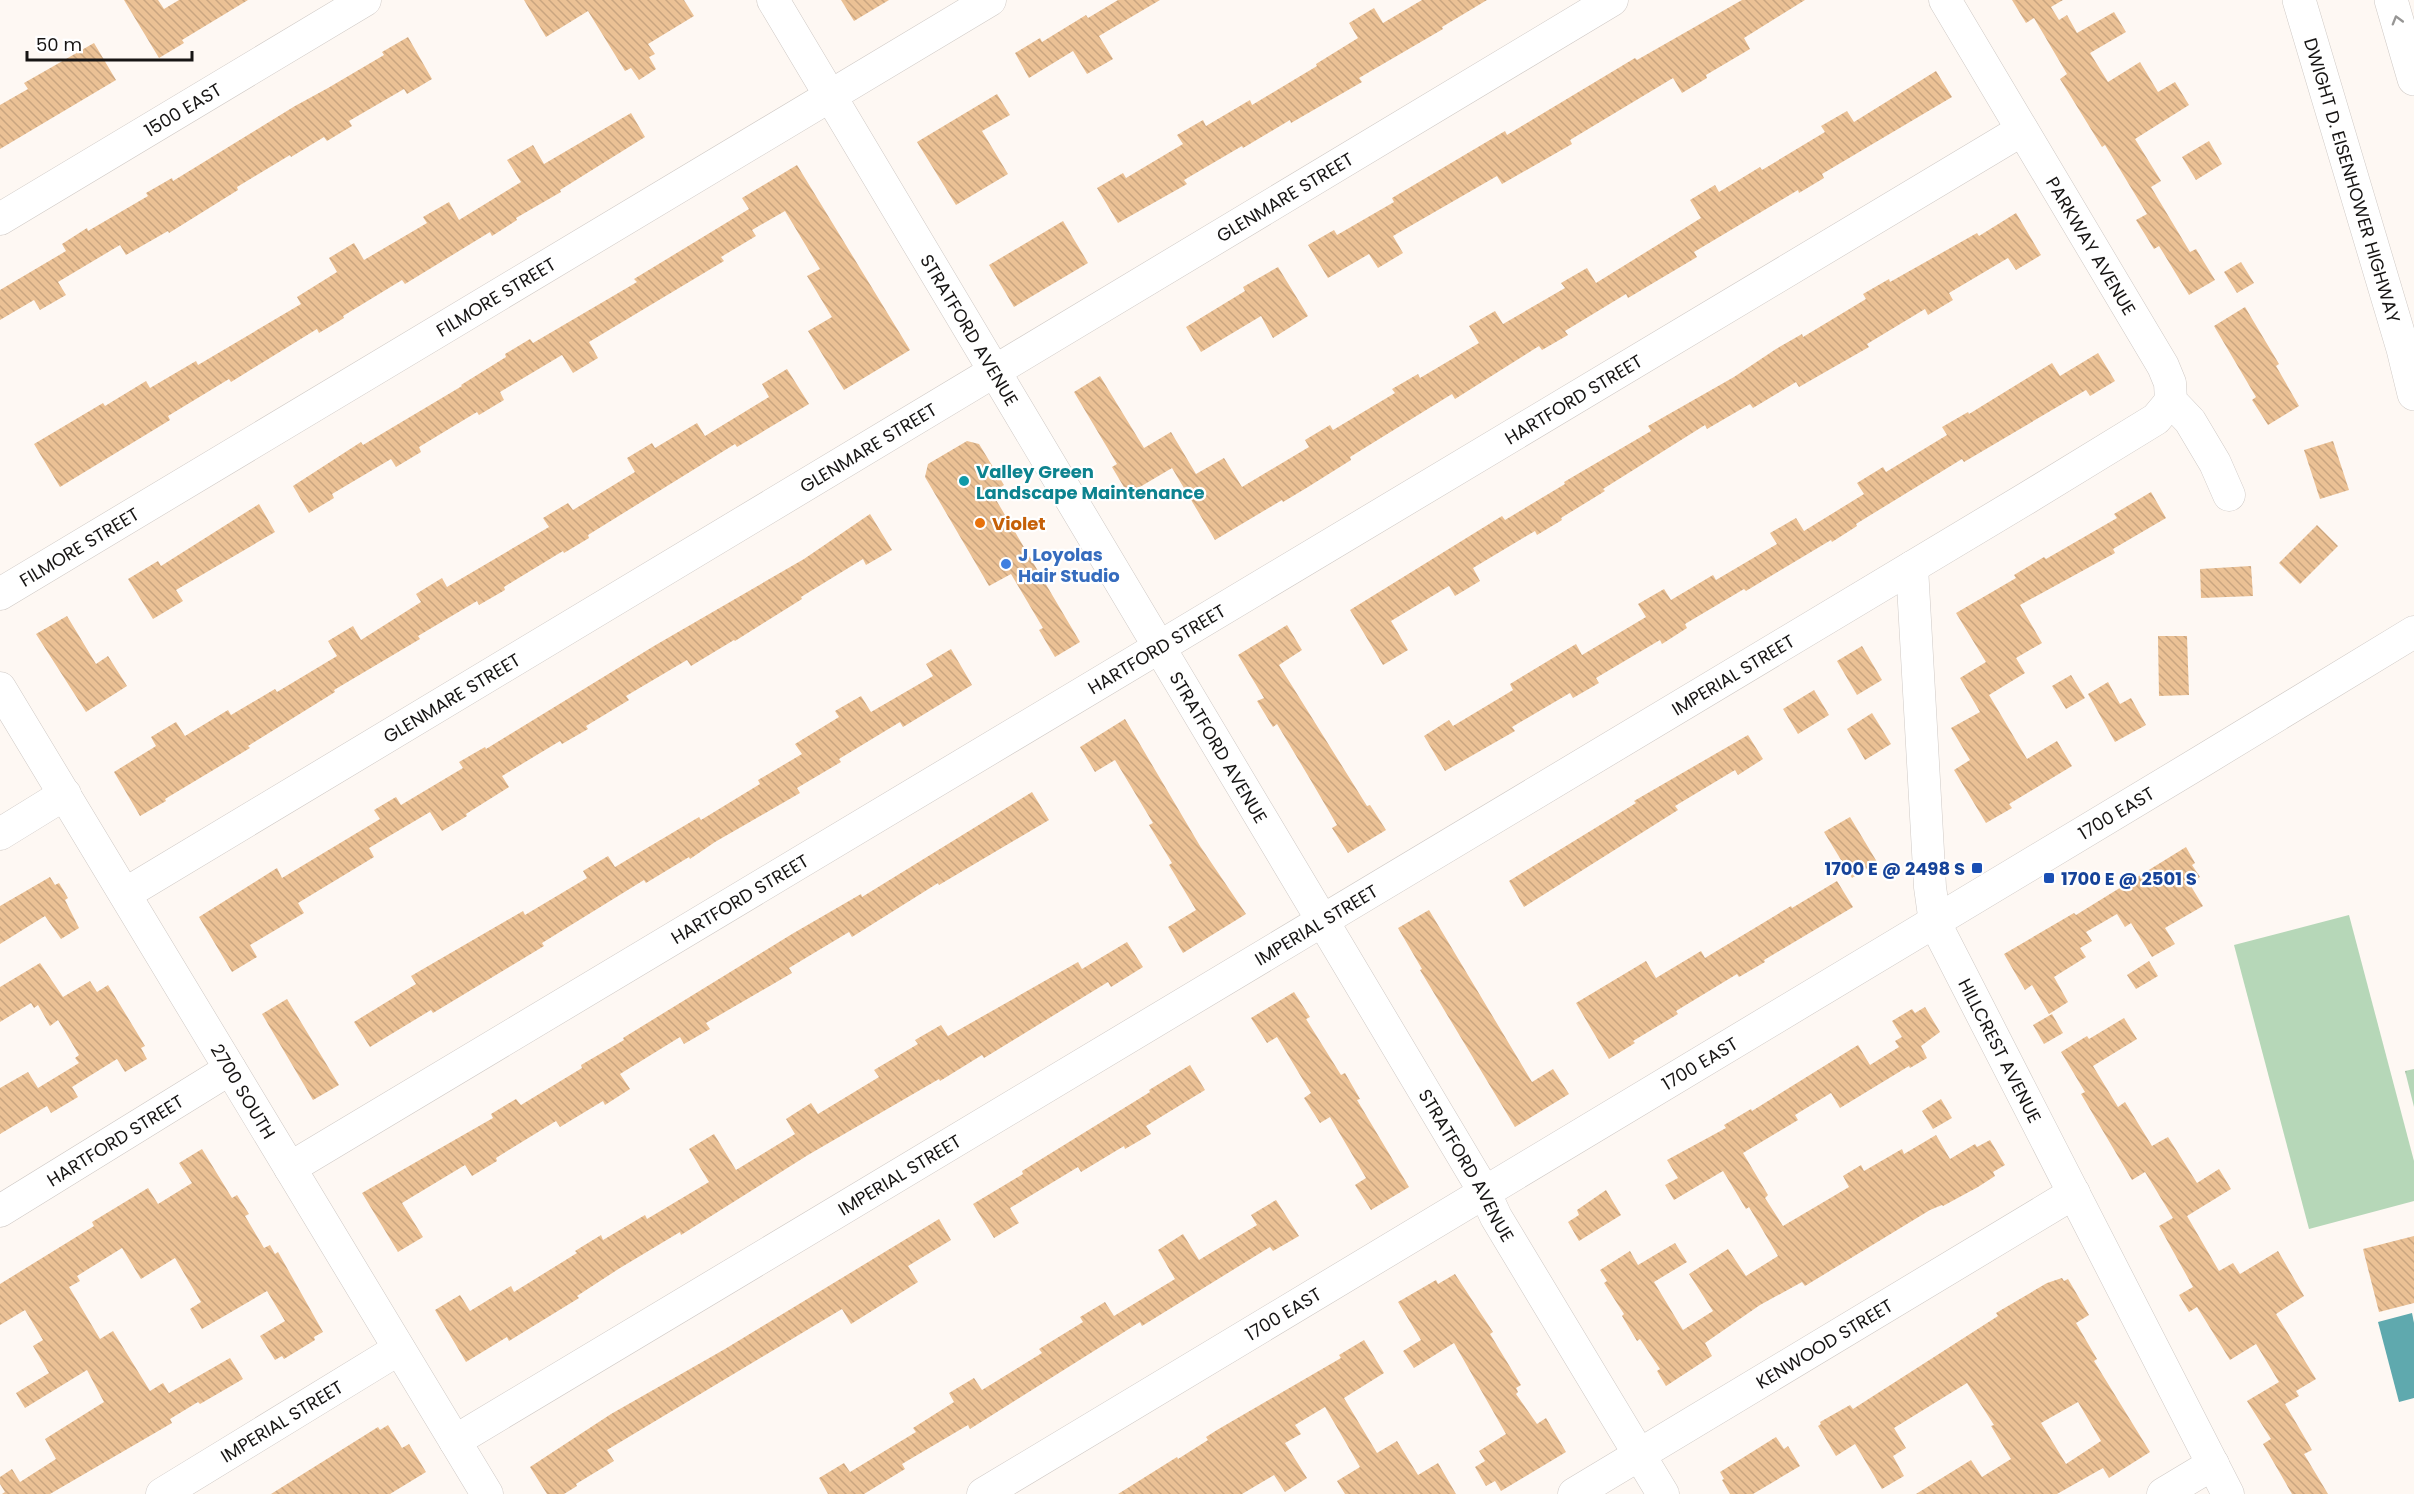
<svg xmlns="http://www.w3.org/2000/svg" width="2414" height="1494" viewBox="0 0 2414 1494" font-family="Poppins,sans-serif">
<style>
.green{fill:#b6d7b8}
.park{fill:url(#park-tufts)}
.water{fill:#5fa9ae}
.building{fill:url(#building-back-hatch);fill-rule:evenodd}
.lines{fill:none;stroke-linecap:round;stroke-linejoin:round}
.minor-casing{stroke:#cfc9c5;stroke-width:33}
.highway-casing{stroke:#cfc9c5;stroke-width:34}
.minor{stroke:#fff;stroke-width:32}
.highway{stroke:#fff;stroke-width:33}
.oneway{stroke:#979695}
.culture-dot{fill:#0f9aa8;stroke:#fff;stroke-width:2}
.food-dot{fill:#e8710a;stroke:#fff;stroke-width:2}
.shop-dot{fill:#3f7fe0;stroke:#fff;stroke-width:2}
.transit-dot{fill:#1a4fb4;stroke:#fff;stroke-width:2}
.labels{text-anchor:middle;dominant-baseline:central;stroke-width:4.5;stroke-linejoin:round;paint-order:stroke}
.street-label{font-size:18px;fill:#171514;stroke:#fff}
.culture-label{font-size:18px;font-weight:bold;fill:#0d838f;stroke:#fff;text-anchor:start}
.food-label{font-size:18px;font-weight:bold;fill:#c56008;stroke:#fff;text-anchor:start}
.shop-label{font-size:18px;font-weight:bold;fill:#366cbe;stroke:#fff;text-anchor:start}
.transit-label{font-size:18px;font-weight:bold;fill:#164399;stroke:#fff;text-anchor:end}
</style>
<defs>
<pattern id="park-tufts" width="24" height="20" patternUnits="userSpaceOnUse" patternTransform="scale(1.5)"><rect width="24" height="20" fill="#b6d7b8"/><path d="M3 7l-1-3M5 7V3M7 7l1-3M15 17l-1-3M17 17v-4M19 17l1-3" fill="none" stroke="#9cb89d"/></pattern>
<pattern id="building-back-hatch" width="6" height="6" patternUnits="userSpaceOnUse" patternTransform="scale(1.5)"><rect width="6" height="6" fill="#ebc195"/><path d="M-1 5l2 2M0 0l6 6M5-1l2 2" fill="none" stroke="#c9a580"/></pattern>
</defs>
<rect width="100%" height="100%" fill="#fef8f3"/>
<path class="green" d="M2349 915 2414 1161V1201L2309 1229 2234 945Z"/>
<path class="park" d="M2414 1069V1107L2405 1071Z"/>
<path class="water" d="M2412 1313 2414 1323V1398L2399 1402 2378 1322Z"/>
<g class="building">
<path d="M124 0H158L164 9 179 0H248L182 40 184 43 159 58Z"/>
<path d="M524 0H684L694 16 648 44 655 54 649 57 656 69 639 80 631 68 625 71 588 11 546 37Z"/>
<path d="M841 0H889L854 21Z"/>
<path d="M1118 0H1160L1099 36 1113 59 1087 74 1073 51 1029 78 1015 53 1040 38 1042 42 1086 15 1088 18Z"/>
<path d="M1422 0H1487L1442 27 1443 29 1359 78 1362 82 1291 123 1290 120 1243 148 1242 146 1184 180 1187 184 1118 223 1097 188 1123 173 1126 178 1183 144 1177 135 1203 120 1206 126 1250 100 1252 105 1317 66 1316 64 1358 38 1349 23 1374 8 1383 23Z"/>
<path d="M1742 0H1805L1744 38 1750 49 1706 75 1707 78 1682 93 1673 78 1570 140 1572 144 1502 184 1497 176 1393 236 1403 253 1378 268 1369 254 1328 278 1308 245 1334 230 1337 235 1394 202 1392 198 1505 131 1507 135 1635 58 1637 60Z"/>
<path d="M2012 0H2063L2051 7 2059 20 2067 15 2077 33 2114 12 2126 32 2090 53 2108 82 2140 62 2158 92 2175 82 2189 105 2135 139 2161 181 2151 187 2190 252 2196 249 2215 280 2189 295 2159 246 2154 249 2136 220 2147 214 2105 145 2102 147 2060 79 2067 74 2034 18 2026 23Z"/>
<path d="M408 37 432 79 407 94 404 89 349 121 352 126 327 141 324 137 291 157 290 155 237 187 238 190 169 233 168 231 126 255 120 245 58 282 66 295 40 310 34 300 0 320V290L66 251 62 244 87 228 88 231 148 196 146 193 172 178 173 181 295 106 328 88 384 55 382 52Z"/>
<path d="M94 43 116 80 0 149V105L28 89 24 83Z"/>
<path d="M1936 71 1952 97 1822 174 1824 178 1799 193 1798 190 1694 252 1697 257 1628 298 1626 294 1565 331 1568 335 1542 350 1539 346 1455 399 1452 394 1350 457 1351 460 1308 487 1283 502 1282 500 1215 540 1172 468 1128 494 1112 467 1117 464 1074 392 1100 376 1144 448 1171 432 1196 474 1224 458 1242 487 1309 447 1305 440 1330 425 1333 430 1395 393 1392 389 1418 374 1420 378 1479 343 1469 326 1495 311 1503 324 1565 288 1561 283 1587 268 1596 283 1701 218 1690 200 1715 185 1719 192 1760 167 1762 170 1825 132 1821 126 1847 111 1854 122Z"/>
<path d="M997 94 1010 115 982 131 1008 174 956 205 917 142Z"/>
<path d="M631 113 645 137 560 190 561 192 516 218 517 220 492 236 490 232 405 284 402 280 343 316 344 318 319 333 317 329 231 382 229 379 168 416 170 420 60 487 34 444 103 403 105 406 146 381 150 388 196 361 198 365 301 304 297 297 337 272 329 258 354 243 364 260 427 223 423 217 449 202 459 220 521 182 507 160 533 145 544 164Z"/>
<path d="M2209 141 2222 164 2196 180 2182 157Z"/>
<path d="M797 165 910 350 844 390 808 331 832 317 807 276 820 269 785 211 752 230 756 236 721 257 724 261 589 342 598 358 573 373 562 355 500 392 504 400 479 415 477 412 419 447 421 452 396 467 391 459 332 494 334 498 309 513 293 486 361 442 363 445 462 386 461 385 506 357 505 354 530 339 533 343 637 282 634 279 749 209 742 198Z"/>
<path d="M2016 213 2041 255 2016 270 2008 258 1949 293 1953 300 1928 315 1925 309 1867 344 1869 347 1799 387 1796 382 1753 408 1750 404 1707 429 1705 425 1603 489 1605 491 1561 518 1562 520 1537 535 1535 531 1473 568 1480 581 1455 596 1449 586 1391 621 1408 650 1383 665 1350 610 1502 516 1505 520 1565 484 1564 482 1651 431 1648 426 1734 377 1776 349 1802 334 1803 337 1866 299 1863 294 1889 279 1890 282 1977 233 1979 236Z"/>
<path d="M1063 221 1088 263 1014 307 989 265Z"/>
<path d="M2241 262 2254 283 2237 293 2224 272Z"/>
<path d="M1278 267 1308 316 1273 338 1261 316 1201 352 1186 327 1245 291 1243 287Z"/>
<path d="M2245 307 2279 364 2276 366 2299 406 2268 425 2252 400 2256 397 2214 326Z"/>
<path d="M2098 353 2115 381 2090 396 2086 390 1964 462 1962 459 1856 524 1857 526 1832 542 1831 540 1746 591 1744 589 1685 624 1687 628 1662 644 1660 640 1596 678 1599 683 1573 698 1570 693 1512 727 1515 731 1445 771 1424 736 1449 720 1453 726 1513 690 1510 684 1576 644 1582 655 1646 617 1638 604 1664 589 1671 600 1713 575 1716 580 1777 544 1770 533 1796 518 1804 531 1864 494 1857 483 1883 467 1886 472 1947 435 1942 427 1968 412 1969 414 2052 363 2060 376Z"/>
<path d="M787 369 809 404 737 447 735 444 588 535 589 538 564 553 563 551 504 587 505 590 479 605 477 601 418 636 420 639 334 690 335 692 248 746 250 748 165 799 166 801 140 816 114 772 156 746 151 737 176 722 185 736 228 710 231 715 275 689 277 692 337 656 328 641 353 626 361 640 421 602 416 594 442 578 447 587 549 527 543 518 568 503 573 510 635 472 627 458 652 443 655 448 697 423 705 436 769 397 762 384Z"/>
<path d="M967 441 979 444 1004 485 992 493 1080 642 1055 657 1039 630 1043 628 1011 574 989 586 925 477 928 464Z"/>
<path d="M2333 441 2349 490 2320 499 2304 450Z"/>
<path d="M2151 492 2166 518 2113 549 2115 553 2020 605 2042 643 2016 658 2025 673 1989 695 2027 759 2057 741 2072 766 2009 804 2012 808 1986 823 1954 770 1970 760 1951 728 1980 712 1960 678 1986 662 1956 613 2016 578 2014 575 2044 557 2046 559 2117 518 2114 514Z"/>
<path d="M259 504 275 532 176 590 183 601 153 619 128 579 158 561 161 566Z"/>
<path d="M870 514 892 550 866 565 863 559 801 597 802 599 735 641 734 640 691 666 687 660 626 696 629 700 586 726 588 729 562 744 560 741 502 776 509 787 466 814 467 816 442 831 430 812 369 848 374 857 298 903 304 913 250 945 257 957 232 972 199 917 277 868 282 878 380 819 374 810 396 797 401 805 463 768 459 762 485 747 486 749 654 646 804 559Z"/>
<path d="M2317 525 2338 546 2300 584 2279 563Z"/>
<path d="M2251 566 2253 596 2201 598 2200 569Z"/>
<path d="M67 616 96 664 108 656 127 686 86 712 36 634Z"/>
<path d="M1287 625 1302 650 1279 665 1367 806 1370 805 1386 830 1348 853 1332 828 1337 825 1310 779 1277 724 1273 727 1257 701 1264 698 1238 655Z"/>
<path d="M2158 636H2187L2189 695 2159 696Z"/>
<path d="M1862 646 1882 680 1857 695 1837 661Z"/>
<path d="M951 649 972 685 903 727 900 722 839 759 841 762 797 788 800 793 715 842 690 859 689 857 646 883 644 880 542 943 544 946 433 1013 431 1010 370 1047 354 1022 416 984 411 976 523 911 525 915 587 878 583 871 608 856 615 867 699 817 701 820 760 784 758 780 802 754 795 744 839 717 835 711 861 696 871 712 933 676 926 664Z"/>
<path d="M2071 675 2085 698 2066 709 2052 686Z"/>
<path d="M2108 682 2120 704 2131 698 2146 725 2115 742 2088 694Z"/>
<path d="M1814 690 1829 715 1798 734 1783 709Z"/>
<path d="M1872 713 1891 744 1865 760 1847 729Z"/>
<path d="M1125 719 1200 846 1246 914 1183 953 1168 927 1196 910 1169 865 1172 863 1149 825 1153 823 1115 760 1095 772 1080 747Z"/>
<path d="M1748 735 1763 759 1738 775 1735 770 1675 806 1678 810 1524 907 1509 881 1636 803 1634 801Z"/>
<path d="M1032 792 1049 820 939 885 938 883 852 937 849 932 789 968 792 973 706 1023 710 1029 684 1044 680 1037 620 1074 630 1089 605 1105 603 1101 560 1127 556 1121 496 1158 497 1161 472 1176 465 1165 402 1203 423 1237 398 1252 362 1193 493 1118 491 1114 516 1099 521 1105 582 1068 581 1065 624 1040 623 1038 792 934 861 894 862 897Z"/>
<path d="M1850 817 1877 862 1852 878 1824 832Z"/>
<path d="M2186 847 2195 863 2192 865 2200 877 2189 883 2203 906 2165 928 2175 944 2152 957 2131 923 2125 927 2117 914 2086 932 2092 941 2080 948 2086 957 2054 977 2068 1002 2049 1014 2032 985 2025 990 2004 954 2074 913 2076 915Z"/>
<path d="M50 877 55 885 59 883 68 898 65 900 79 928 61 939 45 916 0 944V906Z"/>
<path d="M1837 881 1853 907 1764 960 1765 962 1739 977 1737 974 1676 1011 1678 1014 1633 1041 1635 1043 1609 1059 1576 1003 1646 961 1656 978 1701 951 1705 958 1791 906 1792 908Z"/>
<path d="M1429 910 1532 1082 1553 1069 1569 1094 1515 1127 1420 970 1422 969 1398 928Z"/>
<path d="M1127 942 1143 967 1111 987 1108 982 984 1058 982 1055 940 1081 939 1079 808 1155 681 1235 680 1232 620 1268 577 1296 579 1298 509 1341 507 1337 466 1362 435 1310 460 1295 470 1311 511 1286 514 1292 577 1253 575 1251 601 1235 603 1240 645 1215 647 1219 709 1182 689 1149 714 1134 736 1170 795 1134 786 1119 811 1103 818 1114 879 1077 874 1070 918 1044 915 1040 941 1025 948 1036 1078 962 1082 969Z"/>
<path d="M2149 961 2158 976 2136 989 2127 975Z"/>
<path d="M40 963 63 997 90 981 97 992 108 985 145 1046 141 1048 147 1059 125 1072 117 1059 72 1087 78 1097 51 1113 47 1106 0 1134V1088L28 1072 38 1088 79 1063 75 1058 79 1055 58 1020 50 1026 38 1005 34 1008 31 1003 0 1022V987Z"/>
<path d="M1294 992 1310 1017 1306 1019 1341 1075 1345 1073 1360 1099 1357 1100 1409 1187 1371 1210 1355 1185 1366 1178 1330 1117 1320 1123 1304 1098 1311 1093 1277 1037 1267 1043 1251 1018Z"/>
<path d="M287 999 339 1085 313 1100 262 1014Z"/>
<path d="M1925 1007 1940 1032 1921 1046 1927 1058 1910 1068 1909 1066 1840 1108 1831 1093 1795 1115 1798 1120 1743 1153 1768 1195 1765 1198 1783 1226 1849 1187 1843 1176 1861 1165 1864 1171 1902 1149 1904 1154 1936 1135 1950 1159 1975 1144 1977 1147 1990 1140 2005 1165 1993 1172 1995 1176 1978 1187 1943 1206 1942 1205 1930 1210 1805 1286 1802 1282 1760 1305 1705 1343 1712 1356 1666 1386 1657 1371 1660 1369 1640 1339 1637 1341 1622 1316 1624 1314 1604 1283 1607 1281 1600 1270 1630 1251 1638 1265 1675 1243 1687 1262 1654 1282 1683 1330 1713 1311 1689 1274 1728 1249 1746 1276 1778 1256 1749 1207 1746 1209 1723 1171 1674 1200 1665 1185 1678 1178 1667 1160 1726 1128 1724 1125 1751 1109 1752 1111 1858 1045 1870 1065 1899 1047 1895 1041 1902 1037 1892 1021 1912 1009 1915 1013Z"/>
<path d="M2052 1014 2063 1033 2044 1044 2033 1025Z"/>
<path d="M2124 1018 2137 1039 2093 1066 2118 1107 2125 1102 2152 1146 2168 1137 2197 1183 2219 1169 2231 1189 2187 1216 2219 1271 2233 1263 2240 1274 2278 1251 2304 1296 2276 1314 2316 1379 2296 1391 2299 1396 2285 1404 2312 1450 2304 1454 2328 1494H2292L2263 1444 2271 1439 2247 1401 2279 1382 2256 1344 2230 1360 2197 1307 2189 1312 2179 1295 2193 1287 2159 1226 2173 1218 2145 1172 2132 1180 2081 1094 2085 1092 2061 1052 2087 1036 2089 1039Z"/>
<path d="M1190 1065 1205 1090 1146 1126 1151 1134 1125 1149 1124 1146 1081 1172 1078 1167 1010 1208 1019 1223 994 1238 973 1204 1023 1174 1022 1171 1150 1092 1149 1090Z"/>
<path d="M1941 1099 1952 1118 1933 1129 1922 1111Z"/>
<path d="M202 1149 232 1198 237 1195 249 1214 245 1216 264 1248 270 1245 275 1254 278 1252 323 1332 314 1337 315 1340 284 1359 282 1356 275 1360 260 1336 285 1321 267 1291 202 1329 190 1309 201 1302 175 1258 141 1279 122 1248 77 1276 80 1281 69 1287 100 1339 113 1331 150 1391 163 1383 169 1393 230 1358 243 1379 200 1404 198 1402 170 1419 172 1423 50 1494H2L5 1492 0 1484V1477L12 1469 20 1482 56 1459 45 1439 104 1402 87 1370 25 1408 16 1393 49 1373 33 1346 43 1340 25 1310 0 1325V1284L94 1226 92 1222 148 1188 158 1204 192 1183 179 1163Z"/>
<path d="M1606 1190 1621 1215 1579 1241 1568 1222 1579 1215 1577 1210Z"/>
<path d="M1276 1200 1299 1236 1273 1251 1270 1247 1142 1326 1140 1322 970 1429 968 1425 902 1464 905 1469 864 1494H828L819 1478 844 1463 850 1472 916 1432 913 1428 954 1402 949 1393 974 1378 982 1390 1042 1353 1039 1349 1083 1322 1080 1317 1105 1302 1114 1316 1175 1279 1158 1250 1183 1234 1199 1260 1257 1225 1251 1215Z"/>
<path d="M939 1219 951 1240 908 1266 918 1282 851 1324 842 1309 607 1450 614 1461 576 1484 577 1486 564 1494H547L530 1467 611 1414 725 1349Z"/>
<path d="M2414 1236V1303L2379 1312 2363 1249Z"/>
<path d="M1455 1274 1493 1332 1490 1334 1521 1385 1516 1388 1518 1392 1516 1394 1537 1424 1546 1418 1566 1452 1501 1491 1495 1481 1486 1486 1475 1467 1485 1461 1479 1451 1506 1434 1454 1343 1414 1368 1403 1351 1421 1340 1398 1302 1436 1280 1438 1284Z"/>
<path d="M2062 1278 2064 1281 2068 1279 2089 1315 2076 1323 2097 1359 2094 1361 2150 1452 2109 1478 2103 1468 2057 1494H1916L1971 1460 1982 1477 2011 1459 1991 1426 1994 1425 1967 1383 1894 1428 1906 1448 1893 1456 1904 1476 1882 1489 1855 1444 1836 1456 1818 1426 1821 1424 1820 1422 1850 1405 1853 1409 1998 1316 1996 1313 2047 1283ZM2078 1402 2101 1441 2066 1464 2041 1423Z"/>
<path d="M1364 1340 1384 1373 1344 1398 1377 1453 1397 1441 1418 1475 1438 1463 1456 1494H1345L1337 1481 1360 1467 1325 1407 1295 1425 1301 1434 1285 1443 1307 1478 1285 1492 1274 1475 1242 1494H1118L1177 1457 1178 1459 1208 1440 1206 1437 1217 1430 1341 1358 1339 1355Z"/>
<path d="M388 1425 402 1448 409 1444 426 1472 390 1494H271L378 1427 380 1430Z"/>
<path d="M1776 1437 1784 1449 1788 1446 1800 1466 1753 1494H1730L1722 1480 1724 1479 1720 1472Z"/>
</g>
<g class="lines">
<g class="minor-casing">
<g id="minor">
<path id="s1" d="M773 0 1485 1193 1496 1217 1663 1494"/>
<path id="s2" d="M1945 0 2163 366 2170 383 2171 401 2190 421 2215 463 2229 495"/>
<path id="s3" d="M0 219 365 0"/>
<path id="s4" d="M1912 567 1930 887 1935 923 2228 1494"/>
<path id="s5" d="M0 594 990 0"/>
<path id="s6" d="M0 688 487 1494"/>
<path d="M0 834 65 794"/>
<path id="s7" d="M125 894 1612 0"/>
<path id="s8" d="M290 1168 2022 130"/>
<path id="s9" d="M0 1211 230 1069"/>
<path id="s10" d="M455 1441 2027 498 2156 419 2171 401"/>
<path id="s11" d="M162 1494 399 1349"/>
<path id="s12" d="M983 1494 2202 761 2414 632"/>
<path id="s13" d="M1574 1494 2074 1193"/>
<path d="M2163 1494 2213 1464"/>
</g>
</g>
<g class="highway-casing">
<g id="highway">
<path id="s14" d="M2299 0 2403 349 2414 394"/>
<path d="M2391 0 2414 79"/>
</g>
</g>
<use href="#minor" class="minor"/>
<use href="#highway" class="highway"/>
</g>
<defs><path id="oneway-chevron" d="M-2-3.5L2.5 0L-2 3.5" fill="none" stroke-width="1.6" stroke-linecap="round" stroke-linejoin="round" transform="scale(1.5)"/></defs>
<use class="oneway" href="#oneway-chevron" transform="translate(2397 20) rotate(-106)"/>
<circle class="culture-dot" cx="964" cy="481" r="6"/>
<circle class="food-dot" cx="980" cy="523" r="6"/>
<circle class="shop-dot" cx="1006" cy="564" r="6"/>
<g class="transit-dot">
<rect x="1971" y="862" width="12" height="12" rx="3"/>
<rect x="2043" y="872" width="12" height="12" rx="3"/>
</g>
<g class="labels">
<g class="street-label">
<text stroke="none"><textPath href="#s3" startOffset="213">1500 EAST</textPath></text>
<text stroke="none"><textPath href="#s14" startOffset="188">DWIGHT D. EISENHOWER HIGHWAY</textPath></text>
<text stroke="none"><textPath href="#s7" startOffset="1353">GLENMARE STREET</textPath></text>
<text stroke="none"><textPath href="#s2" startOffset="286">PARKWAY AVENUE</textPath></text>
<text stroke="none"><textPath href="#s5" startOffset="578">FILMORE STREET</textPath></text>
<text stroke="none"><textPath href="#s1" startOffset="384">STRATFORD AVENUE</textPath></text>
<text stroke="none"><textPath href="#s8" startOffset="1496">HARTFORD STREET</textPath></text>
<text stroke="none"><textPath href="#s7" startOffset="867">GLENMARE STREET</textPath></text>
<text stroke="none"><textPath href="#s5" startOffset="92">FILMORE STREET</textPath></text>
<text stroke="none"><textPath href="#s8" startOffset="1010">HARTFORD STREET</textPath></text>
<text stroke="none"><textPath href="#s10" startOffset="1490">IMPERIAL STREET</textPath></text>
<text stroke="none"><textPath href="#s7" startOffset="381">GLENMARE STREET</textPath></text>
<text stroke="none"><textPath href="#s1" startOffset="870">STRATFORD AVENUE</textPath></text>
<text stroke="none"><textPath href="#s12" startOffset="1322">1700 EAST</textPath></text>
<text stroke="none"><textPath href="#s8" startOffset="524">HARTFORD STREET</textPath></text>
<text stroke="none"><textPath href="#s10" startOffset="1004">IMPERIAL STREET</textPath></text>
<text stroke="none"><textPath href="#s4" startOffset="500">HILLCREST AVENUE</textPath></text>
<text stroke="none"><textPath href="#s12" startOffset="836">1700 EAST</textPath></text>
<text stroke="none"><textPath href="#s6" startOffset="471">2700 SOUTH</textPath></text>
<text stroke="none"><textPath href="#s9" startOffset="135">HARTFORD STREET</textPath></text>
<text stroke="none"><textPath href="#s1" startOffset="1356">STRATFORD AVENUE</textPath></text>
<text stroke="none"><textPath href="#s10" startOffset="518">IMPERIAL STREET</textPath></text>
<text stroke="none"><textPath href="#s12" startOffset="350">1700 EAST</textPath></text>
<text stroke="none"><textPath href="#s13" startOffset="292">KENWOOD STREET</textPath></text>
<text stroke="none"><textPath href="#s11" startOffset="140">IMPERIAL STREET</textPath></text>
</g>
<g class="culture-label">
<text x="976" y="471">Valley Green<tspan x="976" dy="21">Landscape Maintenance</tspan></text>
</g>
<g class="food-label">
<text x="992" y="523">Violet</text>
</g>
<g class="shop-label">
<text x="1018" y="554">J Loyolas<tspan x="1018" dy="21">Hair Studio</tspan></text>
</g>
<g class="transit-label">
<text x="1965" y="868">1700 E @ 2498 S</text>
<text x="2061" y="878" text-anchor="start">1700 E @ 2501 S</text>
</g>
</g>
<path d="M27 51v9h165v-9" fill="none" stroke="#171514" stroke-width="3"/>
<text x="36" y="51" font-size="18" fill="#171514" stroke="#ffffff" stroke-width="4.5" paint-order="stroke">50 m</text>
</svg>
